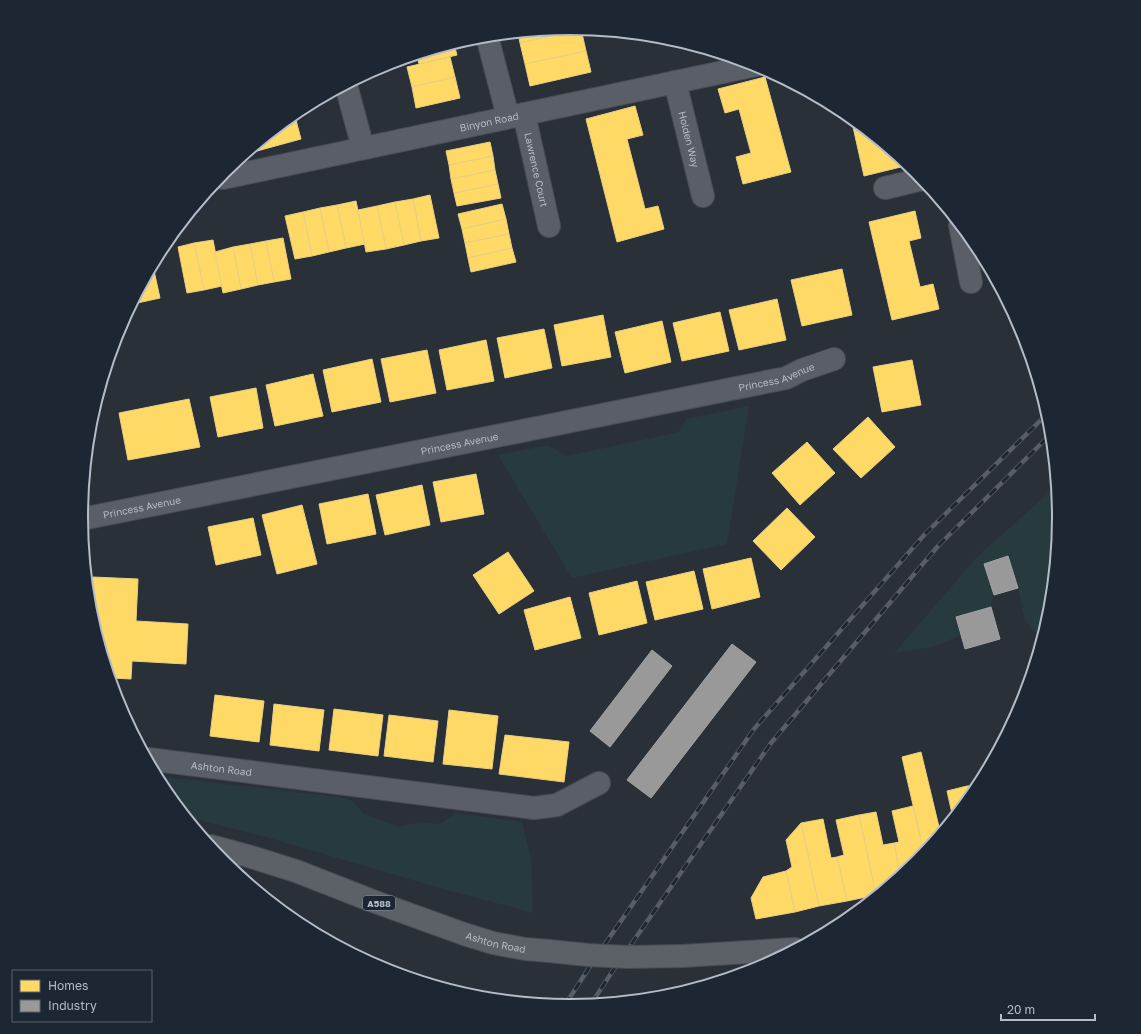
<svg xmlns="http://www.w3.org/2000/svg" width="1141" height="1034" viewBox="0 0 1141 1034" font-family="'Golos Text',sans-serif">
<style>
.green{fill:#273a3e}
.homes{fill:#ffd966;stroke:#e8d084}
.industry{fill:#999;stroke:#a1a4a7}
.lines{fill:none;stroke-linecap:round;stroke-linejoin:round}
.street-casing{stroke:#484c53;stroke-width:24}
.primary-casing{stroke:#484c55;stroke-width:24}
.street{stroke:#5a5e66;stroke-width:22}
.primary{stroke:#5c6168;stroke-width:22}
.rail-casing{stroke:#595d64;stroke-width:4.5}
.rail{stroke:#1d2633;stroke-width:3;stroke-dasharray:9;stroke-linecap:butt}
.primary-bridge-casing{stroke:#484c55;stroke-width:24;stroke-linecap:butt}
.primary-bridge{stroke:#5c6168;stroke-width:22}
.labels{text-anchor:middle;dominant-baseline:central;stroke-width:4;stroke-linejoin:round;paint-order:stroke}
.shield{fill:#1d2633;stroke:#878f9c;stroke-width:1}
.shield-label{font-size:9px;font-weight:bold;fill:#b4bcc9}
.street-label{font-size:10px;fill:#b4bcc9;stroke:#1d2633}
.rim{fill:none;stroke:#b4bcc9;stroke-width:2}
</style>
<rect width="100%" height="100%" fill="#2a3038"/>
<g class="green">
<path d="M749 406 727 544 572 578 498 455 548 445 567 456 679 432 686 419Z"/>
<path d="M1054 488 1059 517 1050 613 1042 641 1025 620 1018 588 1008 557 984 564 994 595 991 607 957 617 961 635 933 647 894 653 978 556Z"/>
<path d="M157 776 339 797 353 801 364 814 399 827 420 822 440 824 456 813 522 822 531 859 533 913 443 889 266 837 187 817 164 788Z"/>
</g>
<g class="homes">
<path d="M571 28 580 29 520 43 518 33Z"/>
<path d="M581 29 586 51 525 64 520 43Z"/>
<path d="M454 44 457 55 419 64 417 55Z"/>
<path d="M586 51 591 72 530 86 525 64Z"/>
<path d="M450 57 455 77 412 87 407 67Z"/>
<path d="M455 77 460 98 416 108 412 87Z"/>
<path d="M765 77 791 172 743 184 736 157 751 153 739 109 725 113 718 89Z"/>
<path d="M635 106 643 135 627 139 645 209 658 206 664 229 617 242 586 119Z"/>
<path d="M295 114 297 124 277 128Z"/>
<path d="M851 118 909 165 864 176Z"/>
<path d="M297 124 301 139 257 151 255 146 277 128Z"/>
<path d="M490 142 493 156 449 165 446 151Z"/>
<path d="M493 156 495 170 451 179 449 165Z"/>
<path d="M495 170 498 184 454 193 451 179Z"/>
<path d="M498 184 501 198 457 206 454 193Z"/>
<path d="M430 195 439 238 421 241 413 199Z"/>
<path d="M413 199 421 241 404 245 395 202Z"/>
<path d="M356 201 365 244 346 248 337 205Z"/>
<path d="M395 202 404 245 386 249 377 206Z"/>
<path d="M502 204 506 219 462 229 458 214Z"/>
<path d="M337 205 346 248 329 252 320 208Z"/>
<path d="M377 206 386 249 366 252 358 210Z"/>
<path d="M320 208 329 252 312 256 303 212Z"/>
<path d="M915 211 921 238 909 241 920 287 933 284 939 309 892 320 869 222Z"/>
<path d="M303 212 312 256 295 259 285 216Z"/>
<path d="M506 219 509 234 465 243 462 229Z"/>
<path d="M509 234 512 248 468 258 465 243Z"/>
<path d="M283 238 291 279 274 282 266 241Z"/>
<path d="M213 240 222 286 204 290 194 243Z"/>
<path d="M266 241 274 282 258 285 250 244Z"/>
<path d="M194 243 204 290 187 293 178 247Z"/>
<path d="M250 244 258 285 241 289 233 247Z"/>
<path d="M233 247 241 289 223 293 215 252Z"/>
<path d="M512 248 516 262 471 272 468 258Z"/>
<path d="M153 266 160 298 142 302 140 290Z"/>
<path d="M842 269 852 315 802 326 791 280Z"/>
<path d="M140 290 142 302 133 304Z"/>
<path d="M777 299 786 340 739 350 729 310Z"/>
<path d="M720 312 729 351 682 361 673 323Z"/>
<path d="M603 315 611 357 562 366 554 325Z"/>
<path d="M662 321 671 362 625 373 615 332Z"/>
<path d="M544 329 552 368 505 378 497 338Z"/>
<path d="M486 340 494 381 447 390 439 350Z"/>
<path d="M427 350 436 393 390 402 381 359Z"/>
<path d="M372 359 381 402 332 412 323 370Z"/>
<path d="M912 360 921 405 882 412 873 367Z"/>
<path d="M313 374 323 416 275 426 266 385Z"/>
<path d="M256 388 263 428 218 437 210 397Z"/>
<path d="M189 399 200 447 128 460 119 413Z"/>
<path d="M868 417 895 447 861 478 833 449Z"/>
<path d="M807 442 835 473 800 505 772 473Z"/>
<path d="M476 474 484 514 441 522 433 482Z"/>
<path d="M422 485 430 525 385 535 376 495Z"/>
<path d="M368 494 376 534 327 544 319 504Z"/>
<path d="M302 505 317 564 277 574 262 515Z"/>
<path d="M787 508 815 537 781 570 753 541Z"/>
<path d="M253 518 261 555 216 565 208 527Z"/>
<path d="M508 552 534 591 499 614 473 575Z"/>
<path d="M751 558 760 597 712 609 703 569Z"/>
<path d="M694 571 703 609 655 620 646 582Z"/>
<path d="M93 577 138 579 136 621 188 624 186 664 132 661 131 679 111 678 92 615Z"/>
<path d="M637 581 647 623 599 635 589 593Z"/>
<path d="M570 597 581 638 535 650 524 610Z"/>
<path d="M215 695 264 701 259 742 210 736Z"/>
<path d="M274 704 324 710 319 751 270 745Z"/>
<path d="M334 709 383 715 378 756 329 750Z"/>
<path d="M449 710 498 716 492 769 443 764Z"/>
<path d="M389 715 438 721 433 762 384 756Z"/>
<path d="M505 735 569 742 564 782 499 774Z"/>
<path d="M921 752 940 831 943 830 924 853 902 757Z"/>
<path d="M979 785 977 789 970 798 967 786Z"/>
<path d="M967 786 970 798 953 818 947 791Z"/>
<path d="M913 806 924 853 916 863 900 876 894 843 899 842 892 811Z"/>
<path d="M876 812 883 845 894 843 900 876 876 895 859 815Z"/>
<path d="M859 815 876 895 847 901 837 857 844 855 836 820Z"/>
<path d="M823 819 831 858 837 857 847 901 819 906 801 823Z"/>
<path d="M801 823 819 906 795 912 786 871 792 867 786 840Z"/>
<path d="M786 871 795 912 756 919 751 898 763 877Z"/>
</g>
<g class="industry">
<path d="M1008 556 1018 588 994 595 984 564Z"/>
<path d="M991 607 1000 639 965 649 956 617Z"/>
<path d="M732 644 756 662 651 798 627 780Z"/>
<path d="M652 650 672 666 610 747 590 731Z"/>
</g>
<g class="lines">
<g class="street-casing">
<g id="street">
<path d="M487 36 508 117"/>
<path id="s1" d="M675 82 703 196"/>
<path d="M346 85 363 148"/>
<path id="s2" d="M524 114 549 226"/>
<path id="s3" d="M223 178 756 65"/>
<path d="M885 188 923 179"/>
<path d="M960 225 971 282"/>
<path id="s4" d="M82 519 786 378 802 370 834 359"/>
<path id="s5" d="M148 759 534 808 557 805 599 783"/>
</g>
</g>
<g class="primary-casing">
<g id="primary">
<path id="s6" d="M211 846 248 856 296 871 370 900 464 934 493 943 525 949 549 951"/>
<path d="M683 956 795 949"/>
</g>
</g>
<use href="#street" class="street"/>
<use href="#primary" class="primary"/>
<g class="rail-casing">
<g id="rail">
<path d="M591 1004 614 969 771 743 938 546 1051 434"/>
<path d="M565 1005 596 957 754 729 925 534 1048 413"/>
</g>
</g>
<use href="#rail" class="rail"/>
<g class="primary-bridge-casing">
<path id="primary-bridge" d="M549 951 588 955 628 957 683 956"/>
</g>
<use href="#primary-bridge" class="primary-bridge"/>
</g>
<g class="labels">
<rect class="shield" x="363" y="896" width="32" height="14" rx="3"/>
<g class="shield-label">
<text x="379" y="903">A588</text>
</g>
<g class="street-label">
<text stroke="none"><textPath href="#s3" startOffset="272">Binyon Road</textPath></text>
<text stroke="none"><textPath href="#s1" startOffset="59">Holden Way</textPath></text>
<text stroke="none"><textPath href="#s2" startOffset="57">Lawrence Court</textPath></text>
<text stroke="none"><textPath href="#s4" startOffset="709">Princess Avenue</textPath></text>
<text stroke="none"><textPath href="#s4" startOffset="385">Princess Avenue</textPath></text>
<text stroke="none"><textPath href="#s4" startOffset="61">Princess Avenue</textPath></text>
<text stroke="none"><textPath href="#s5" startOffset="74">Ashton Road</textPath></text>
<text stroke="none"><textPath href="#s6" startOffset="301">Ashton Road</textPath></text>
</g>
</g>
<path d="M0 0H1141V1034H0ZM88 517a482 482 0 1 1 964 0a482 482 0 1 1-964 0Z" fill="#1d2633" fill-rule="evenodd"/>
<path class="rim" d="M88 517a482 482 0 1 1 964 0a482 482 0 1 1-964 0Z"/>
<rect x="12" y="970" width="140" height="52" fill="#1d2633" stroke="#59626f"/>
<rect x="20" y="980" width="20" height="12" fill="#ffd966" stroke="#59626f"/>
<text x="48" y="990" font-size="12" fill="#b4bcc9">Homes</text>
<rect x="20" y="1000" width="20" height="12" fill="#999999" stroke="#59626f"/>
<text x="48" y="1010" font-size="12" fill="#b4bcc9">Industry</text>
<path d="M1001 1014v6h94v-6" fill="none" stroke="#b4bcc9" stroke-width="2"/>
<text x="1007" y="1014" font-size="12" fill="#b4bcc9" stroke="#1d2633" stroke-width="3" paint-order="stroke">20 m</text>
</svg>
